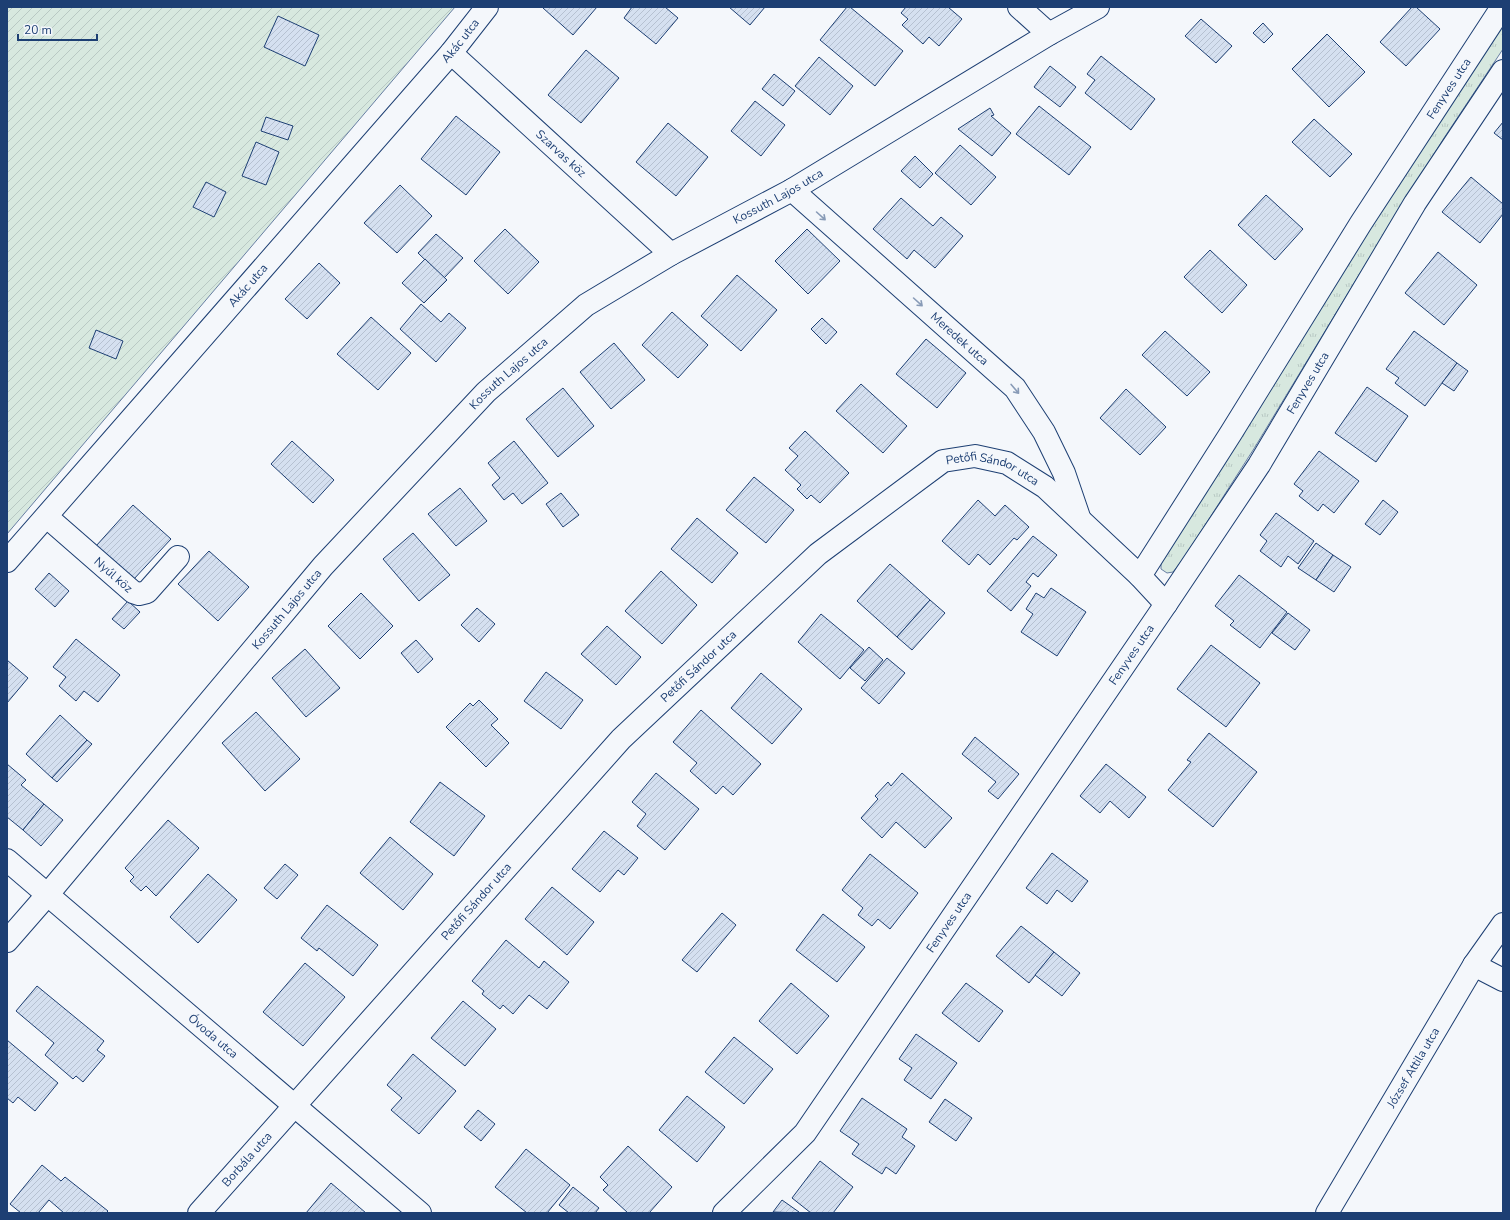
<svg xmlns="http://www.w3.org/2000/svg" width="1510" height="1220" viewBox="0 0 1510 1220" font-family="'Nunito Sans',sans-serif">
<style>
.grass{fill:url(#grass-tufts);stroke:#687fa3}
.garden{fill:url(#garden-furrows);stroke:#687fa3}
.building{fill:url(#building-hatch);stroke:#1d3f73}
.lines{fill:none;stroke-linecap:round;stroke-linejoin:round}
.street-casing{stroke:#1d3f73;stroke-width:24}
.street{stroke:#f4f7fb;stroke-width:22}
.oneway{stroke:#889bb7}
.labels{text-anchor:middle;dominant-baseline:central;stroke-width:3;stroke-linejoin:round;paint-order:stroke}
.street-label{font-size:12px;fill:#1d3f73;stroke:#f4f7fb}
</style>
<defs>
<pattern id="grass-tufts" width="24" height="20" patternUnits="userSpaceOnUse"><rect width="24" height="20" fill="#d7e8df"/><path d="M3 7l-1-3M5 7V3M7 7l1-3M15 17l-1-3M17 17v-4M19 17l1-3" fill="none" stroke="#b8c8c3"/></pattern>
<pattern id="garden-furrows" width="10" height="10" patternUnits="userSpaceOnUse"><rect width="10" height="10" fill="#d7e8df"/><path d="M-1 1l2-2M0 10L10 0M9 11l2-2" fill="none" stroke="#b8c8c3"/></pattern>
<pattern id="building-hatch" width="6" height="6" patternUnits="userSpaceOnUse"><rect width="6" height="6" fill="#d5e0f0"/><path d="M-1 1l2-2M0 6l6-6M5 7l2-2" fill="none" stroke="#b6c1d1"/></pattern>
</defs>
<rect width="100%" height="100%" fill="#f4f7fb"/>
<path class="grass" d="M1503 20V49L1444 138 1356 280 1255 447 1184 558 1173 572 1167 573 1161 569V560L1339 272Z"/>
<path class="garden" d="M7 7H455L7 534Z"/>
<g class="building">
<path d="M544 7H597L573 35 543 8Z"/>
<path d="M632 7H665L678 18 656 44 624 18Z"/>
<path d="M729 7H765L750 25Z"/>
<path d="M847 7H850L903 51 875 86 820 40Z"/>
<path d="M906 7H948L962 19 939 46 929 37 923 44 902 25 908 19 901 13Z"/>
<path d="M1412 7H1416L1440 29 1406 66 1380 42Z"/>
<path d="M278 16 319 35 305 66 264 47Z"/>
<path d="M1201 19 1232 46 1216 63 1185 36Z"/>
<path d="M1263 23 1273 34 1264 43 1253 33Z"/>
<path d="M1327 34 1365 72 1329 107 1292 69Z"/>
<path d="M586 50 619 78 581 123 548 95Z"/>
<path d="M1101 56 1155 99 1131 130 1085 93 1095 80 1087 74Z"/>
<path d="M819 57 853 86 830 115 795 86Z"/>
<path d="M1050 66 1076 87 1060 107 1034 87Z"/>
<path d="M774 74 795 91 783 106 762 89Z"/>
<path d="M755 101 785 125 761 156 731 131Z"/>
<path d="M1039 106 1091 147 1069 175 1016 134Z"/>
<path d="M990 108 994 115 991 116 1011 133 992 156 958 129Z"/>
<path d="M456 116 500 152 466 195 421 159Z"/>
<path d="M266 117 293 126 288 140 261 131Z"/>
<path d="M1314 119 1352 154 1330 177 1292 142Z"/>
<path d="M1503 122V140L1494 133Z"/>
<path d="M668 123 708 157 676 196 636 162Z"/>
<path d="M256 142 279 152 266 185 242 176Z"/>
<path d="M960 145 996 177 971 205 935 173Z"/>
<path d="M915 156 933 174 920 188 901 171Z"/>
<path d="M1471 177 1503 204V214L1480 243 1442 212Z"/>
<path d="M206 182 226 192 214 217 193 207Z"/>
<path d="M400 185 432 216 397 253 364 223Z"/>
<path d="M1266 195 1303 229 1275 260 1238 225Z"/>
<path d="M901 198 933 226 941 217 963 236 935 268 914 250 907 259 873 229Z"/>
<path d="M505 229 539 262 508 294 474 261Z"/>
<path d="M807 229 840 261 808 294 775 261Z"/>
<path d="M436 234 463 258 444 278 418 253Z"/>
<path d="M1210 250 1247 285 1222 313 1184 277Z"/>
<path d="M1438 252 1477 285 1444 325 1405 293Z"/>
<path d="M425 259 447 280 424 303 402 283Z"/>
<path d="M319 263 340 283 307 319 285 299Z"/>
<path d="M737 275 777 310 741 351 701 316Z"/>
<path d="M421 304 441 322 449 313 466 328 436 362 400 329Z"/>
<path d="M672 312 708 345 678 378 642 345Z"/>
<path d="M371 317 411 353 378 390 337 354Z"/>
<path d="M822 318 837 332 826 344 811 329Z"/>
<path d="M96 330 123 341 116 359 89 348Z"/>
<path d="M1165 331 1210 372 1187 396 1142 355Z"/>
<path d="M1414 331 1457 363 1425 406 1395 383 1399 378 1386 369Z"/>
<path d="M926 339 966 373 937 408 896 374Z"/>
<path d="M614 343 645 380 611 409 580 372Z"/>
<path d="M1457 363 1468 371 1454 391 1442 383Z"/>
<path d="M861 384 907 426 883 453 836 411Z"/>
<path d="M1367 387 1408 416 1376 462 1335 433Z"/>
<path d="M563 388 594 426 558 457 526 419Z"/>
<path d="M1126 389 1166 427 1140 455 1100 418Z"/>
<path d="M805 431 849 473 820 503 811 495 807 499 797 489 801 485 785 470 798 456 789 448Z"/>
<path d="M292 441 334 480 313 503 271 464Z"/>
<path d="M514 441 548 483 522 504 513 493 504 500 492 485 500 478 488 463Z"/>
<path d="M1319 451 1359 481 1334 513 1323 504 1318 511 1299 496 1303 491 1294 484Z"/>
<path d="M754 477 794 510 766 543 726 510Z"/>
<path d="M460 488 487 521 456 546 428 514Z"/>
<path d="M561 493 579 515 563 527 546 504Z"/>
<path d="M978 500 995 516 1005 505 1029 527 1017 540 1014 538 990 565 978 554 969 565 942 541Z"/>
<path d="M1383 500 1398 512 1380 535 1365 524Z"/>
<path d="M133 505 171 539 133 580 96 546Z"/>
<path d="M1276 513 1314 541 1298 564 1288 556 1281 567 1260 551 1267 541 1260 535Z"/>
<path d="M697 518 738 553 712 583 671 549Z"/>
<path d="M413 533 450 575 419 601 383 559Z"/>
<path d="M1033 536 1057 555 1038 577 1033 573 1026 582 1031 586 1011 611 987 591Z"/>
<path d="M1316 543 1333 555 1316 580 1298 568Z"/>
<path d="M209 551 249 587 218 621 178 584Z"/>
<path d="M1333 555 1351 567 1334 592 1316 580Z"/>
<path d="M890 564 930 600 897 637 857 601Z"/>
<path d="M661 571 697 605 662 644 625 611Z"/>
<path d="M49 573 69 591 55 607 35 589Z"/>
<path d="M1239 575 1287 612 1260 648 1230 625 1234 621 1215 606Z"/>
<path d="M1051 588 1086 612 1057 656 1021 632 1033 614 1026 609 1036 593 1044 598Z"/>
<path d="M361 593 393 626 360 659 328 626Z"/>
<path d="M930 600 945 613 912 650 897 637Z"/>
<path d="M128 601 140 612 124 629 112 619Z"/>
<path d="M477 608 495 624 479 642 461 625Z"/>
<path d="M1288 613 1310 630 1295 650 1272 633Z"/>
<path d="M821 614 864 650 840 679 798 642Z"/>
<path d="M607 626 641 657 616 685 581 654Z"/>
<path d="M76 639 120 675 98 702 84 691 76 701 59 686 66 677 53 667Z"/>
<path d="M416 640 433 659 418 673 401 653Z"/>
<path d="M1211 645 1260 683 1226 727 1177 689Z"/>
<path d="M869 647 883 660 865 681 850 668Z"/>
<path d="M305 649 340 688 306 717 272 678Z"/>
<path d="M887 658 905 673 879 704 861 688Z"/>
<path d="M7 660 28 678 7 703Z"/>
<path d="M546 672 583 700 561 729 524 701Z"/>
<path d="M761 673 802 709 772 744 731 708Z"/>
<path d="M479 700 498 719 491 725 509 743 486 767 446 727 470 703 473 706Z"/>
<path d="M701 710 761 764 733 795 723 786 716 794 690 771 697 763 673 742Z"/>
<path d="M256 712 300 759 265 791 222 743Z"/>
<path d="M60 715 87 740 52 778 26 754Z"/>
<path d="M1209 733 1257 772 1213 827 1168 790 1191 762 1187 760Z"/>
<path d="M975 737 1019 774 998 799 988 791 996 782 962 754Z"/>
<path d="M87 740 92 744 57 782 52 778Z"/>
<path d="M7 764 26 780 21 785 44 804 23 830 7 817Z"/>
<path d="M1106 764 1146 797 1129 818 1110 801 1100 813 1080 796Z"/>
<path d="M656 773 699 809 665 850 637 826 646 814 632 802Z"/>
<path d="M902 773 952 818 925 848 896 822 882 838 861 818 878 799 875 796 888 782 891 786Z"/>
<path d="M440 782 485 816 454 856 410 822Z"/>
<path d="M44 804 63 820 41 846 23 830Z"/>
<path d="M168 820 199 848 156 896 146 886 141 891 130 881 134 877 125 868Z"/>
<path d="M604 831 638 858 624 875 618 870 600 892 572 869Z"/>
<path d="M390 837 433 874 403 910 360 873Z"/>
<path d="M1052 853 1088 881 1072 902 1057 890 1047 904 1026 888Z"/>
<path d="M870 854 918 893 890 929 878 919 872 926 858 915 863 908 842 890Z"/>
<path d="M285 864 298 875 277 899 264 888Z"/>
<path d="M208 874 237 900 198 943 170 917Z"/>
<path d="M552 887 594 922 567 955 525 919Z"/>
<path d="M327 905 378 945 353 976 319 948 317 951 301 938Z"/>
<path d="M722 913 736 925 697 972 682 960Z"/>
<path d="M823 914 865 947 837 982 796 950Z"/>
<path d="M1021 926 1054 952 1029 983 996 956Z"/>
<path d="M506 940 539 968 544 961 569 982 547 1009 529 995 513 1014 503 1005 500 1009 482 994 484 991 472 981Z"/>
<path d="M1054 952 1080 973 1062 996 1035 975Z"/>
<path d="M305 963 345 997 303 1046 263 1012Z"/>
<path d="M791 983 829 1016 797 1054 759 1021Z"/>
<path d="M966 983 1003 1011 979 1042 942 1013Z"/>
<path d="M37 986 104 1041 97 1050 105 1056 83 1082 76 1076 73 1079 45 1055 54 1043 16 1011Z"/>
<path d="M463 1001 496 1029 465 1066 431 1038Z"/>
<path d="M916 1034 957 1063 931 1099 904 1080 912 1068 899 1059Z"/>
<path d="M734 1037 773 1069 744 1104 705 1072Z"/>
<path d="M7 1040 58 1083 35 1111 18 1097 13 1103 7 1098Z"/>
<path d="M413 1054 456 1091 419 1134 391 1110 402 1098 387 1085Z"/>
<path d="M687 1096 725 1127 697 1162 659 1130Z"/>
<path d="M862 1098 907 1129 902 1137 915 1146 896 1174 886 1167 882 1174 852 1154 859 1144 840 1131Z"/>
<path d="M945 1099 972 1118 956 1141 929 1122Z"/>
<path d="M478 1110 495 1124 481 1141 464 1127Z"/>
<path d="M628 1146 672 1187 649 1213H628L603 1190 608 1185 600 1177Z"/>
<path d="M526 1149 570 1185 547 1213H527L495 1187Z"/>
<path d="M820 1161 853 1187 833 1213H811L792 1198Z"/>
<path d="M42 1165 61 1181 65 1177 108 1211 106 1213H64L49 1200 38 1213H21L10 1204Z"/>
<path d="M331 1183 366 1213H306Z"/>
<path d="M573 1187 599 1208 595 1213H569L559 1205Z"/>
<path d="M782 1200 799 1212V1213L773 1212Z"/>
</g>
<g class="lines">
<g class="street-casing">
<g id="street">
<path d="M1019 7 1049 34"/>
<path id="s1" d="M451 53 671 254"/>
<path id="s2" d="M792 190 1015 388 1044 432 1064 473 1079 517"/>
<path id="s3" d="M47 517 133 592 139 594 147 592 178 557"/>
<path id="s4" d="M7 561 451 53 487 7"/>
<path id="s5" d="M1140 576 1231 433 1361 223 1502 7"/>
<path id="s6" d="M7 860 420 1213"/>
<path id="s7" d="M7 941 48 894 323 566 486 392 586 305 671 254 792 190 1049 34 1098 7"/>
<path d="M1474 965 1503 980"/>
<path id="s8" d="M199 1213 621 739 818 554 943 461 975 456 1007 463 1045 487 1140 576 1166 604"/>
<path id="s9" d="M724 1213 805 1133 1166 604 1259 465 1415 203 1503 71"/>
<path id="s10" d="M1327 1213 1474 965 1503 924"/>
</g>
</g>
<use href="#street" class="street"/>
</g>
<defs><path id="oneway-shaft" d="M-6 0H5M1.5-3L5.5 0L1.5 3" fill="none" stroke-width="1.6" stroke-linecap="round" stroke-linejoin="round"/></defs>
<g class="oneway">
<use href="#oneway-shaft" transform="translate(821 216) rotate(42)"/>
<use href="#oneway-shaft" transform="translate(918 302) rotate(42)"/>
<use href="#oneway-shaft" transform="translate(1015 389) rotate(50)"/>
</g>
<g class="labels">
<g class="street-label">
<text stroke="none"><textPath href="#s4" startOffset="690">Akác utca</textPath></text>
<text stroke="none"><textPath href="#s5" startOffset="577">Fenyves utca</textPath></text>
<text stroke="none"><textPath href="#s1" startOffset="149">Szarvas köz</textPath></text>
<text stroke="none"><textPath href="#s7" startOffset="1082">Kossuth Lajos utca</textPath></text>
<text stroke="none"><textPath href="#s4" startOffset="366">Akác utca</textPath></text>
<text stroke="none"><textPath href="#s2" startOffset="224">Meredek utca</textPath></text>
<text stroke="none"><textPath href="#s7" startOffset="758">Kossuth Lajos utca</textPath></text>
<text stroke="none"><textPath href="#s9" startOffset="1017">Fenyves utca</textPath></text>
<text stroke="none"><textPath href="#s8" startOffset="1113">Petőfi Sándor utca</textPath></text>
<text stroke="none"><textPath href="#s3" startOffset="88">Nyúl köz</textPath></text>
<text stroke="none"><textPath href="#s7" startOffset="434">Kossuth Lajos utca</textPath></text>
<text stroke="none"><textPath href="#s9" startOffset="693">Fenyves utca</textPath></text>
<text stroke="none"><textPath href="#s8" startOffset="741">Petőfi Sándor utca</textPath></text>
<text stroke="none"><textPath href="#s8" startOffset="417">Petőfi Sándor utca</textPath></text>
<text stroke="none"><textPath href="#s9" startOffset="369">Fenyves utca</textPath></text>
<text stroke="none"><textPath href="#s6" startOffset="271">Óvoda utca</textPath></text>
<text stroke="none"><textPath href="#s10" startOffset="169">József Attila utca</textPath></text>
<text stroke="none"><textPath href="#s8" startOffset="72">Borbála utca</textPath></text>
</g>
</g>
<rect width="1510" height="1220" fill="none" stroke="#1d3f73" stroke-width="16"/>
<path d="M18 34v6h79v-6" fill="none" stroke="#1d3f73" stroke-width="2"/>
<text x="24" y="34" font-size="12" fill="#1d3f73" stroke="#f4f7fb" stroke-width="3" paint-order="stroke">20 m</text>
</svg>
